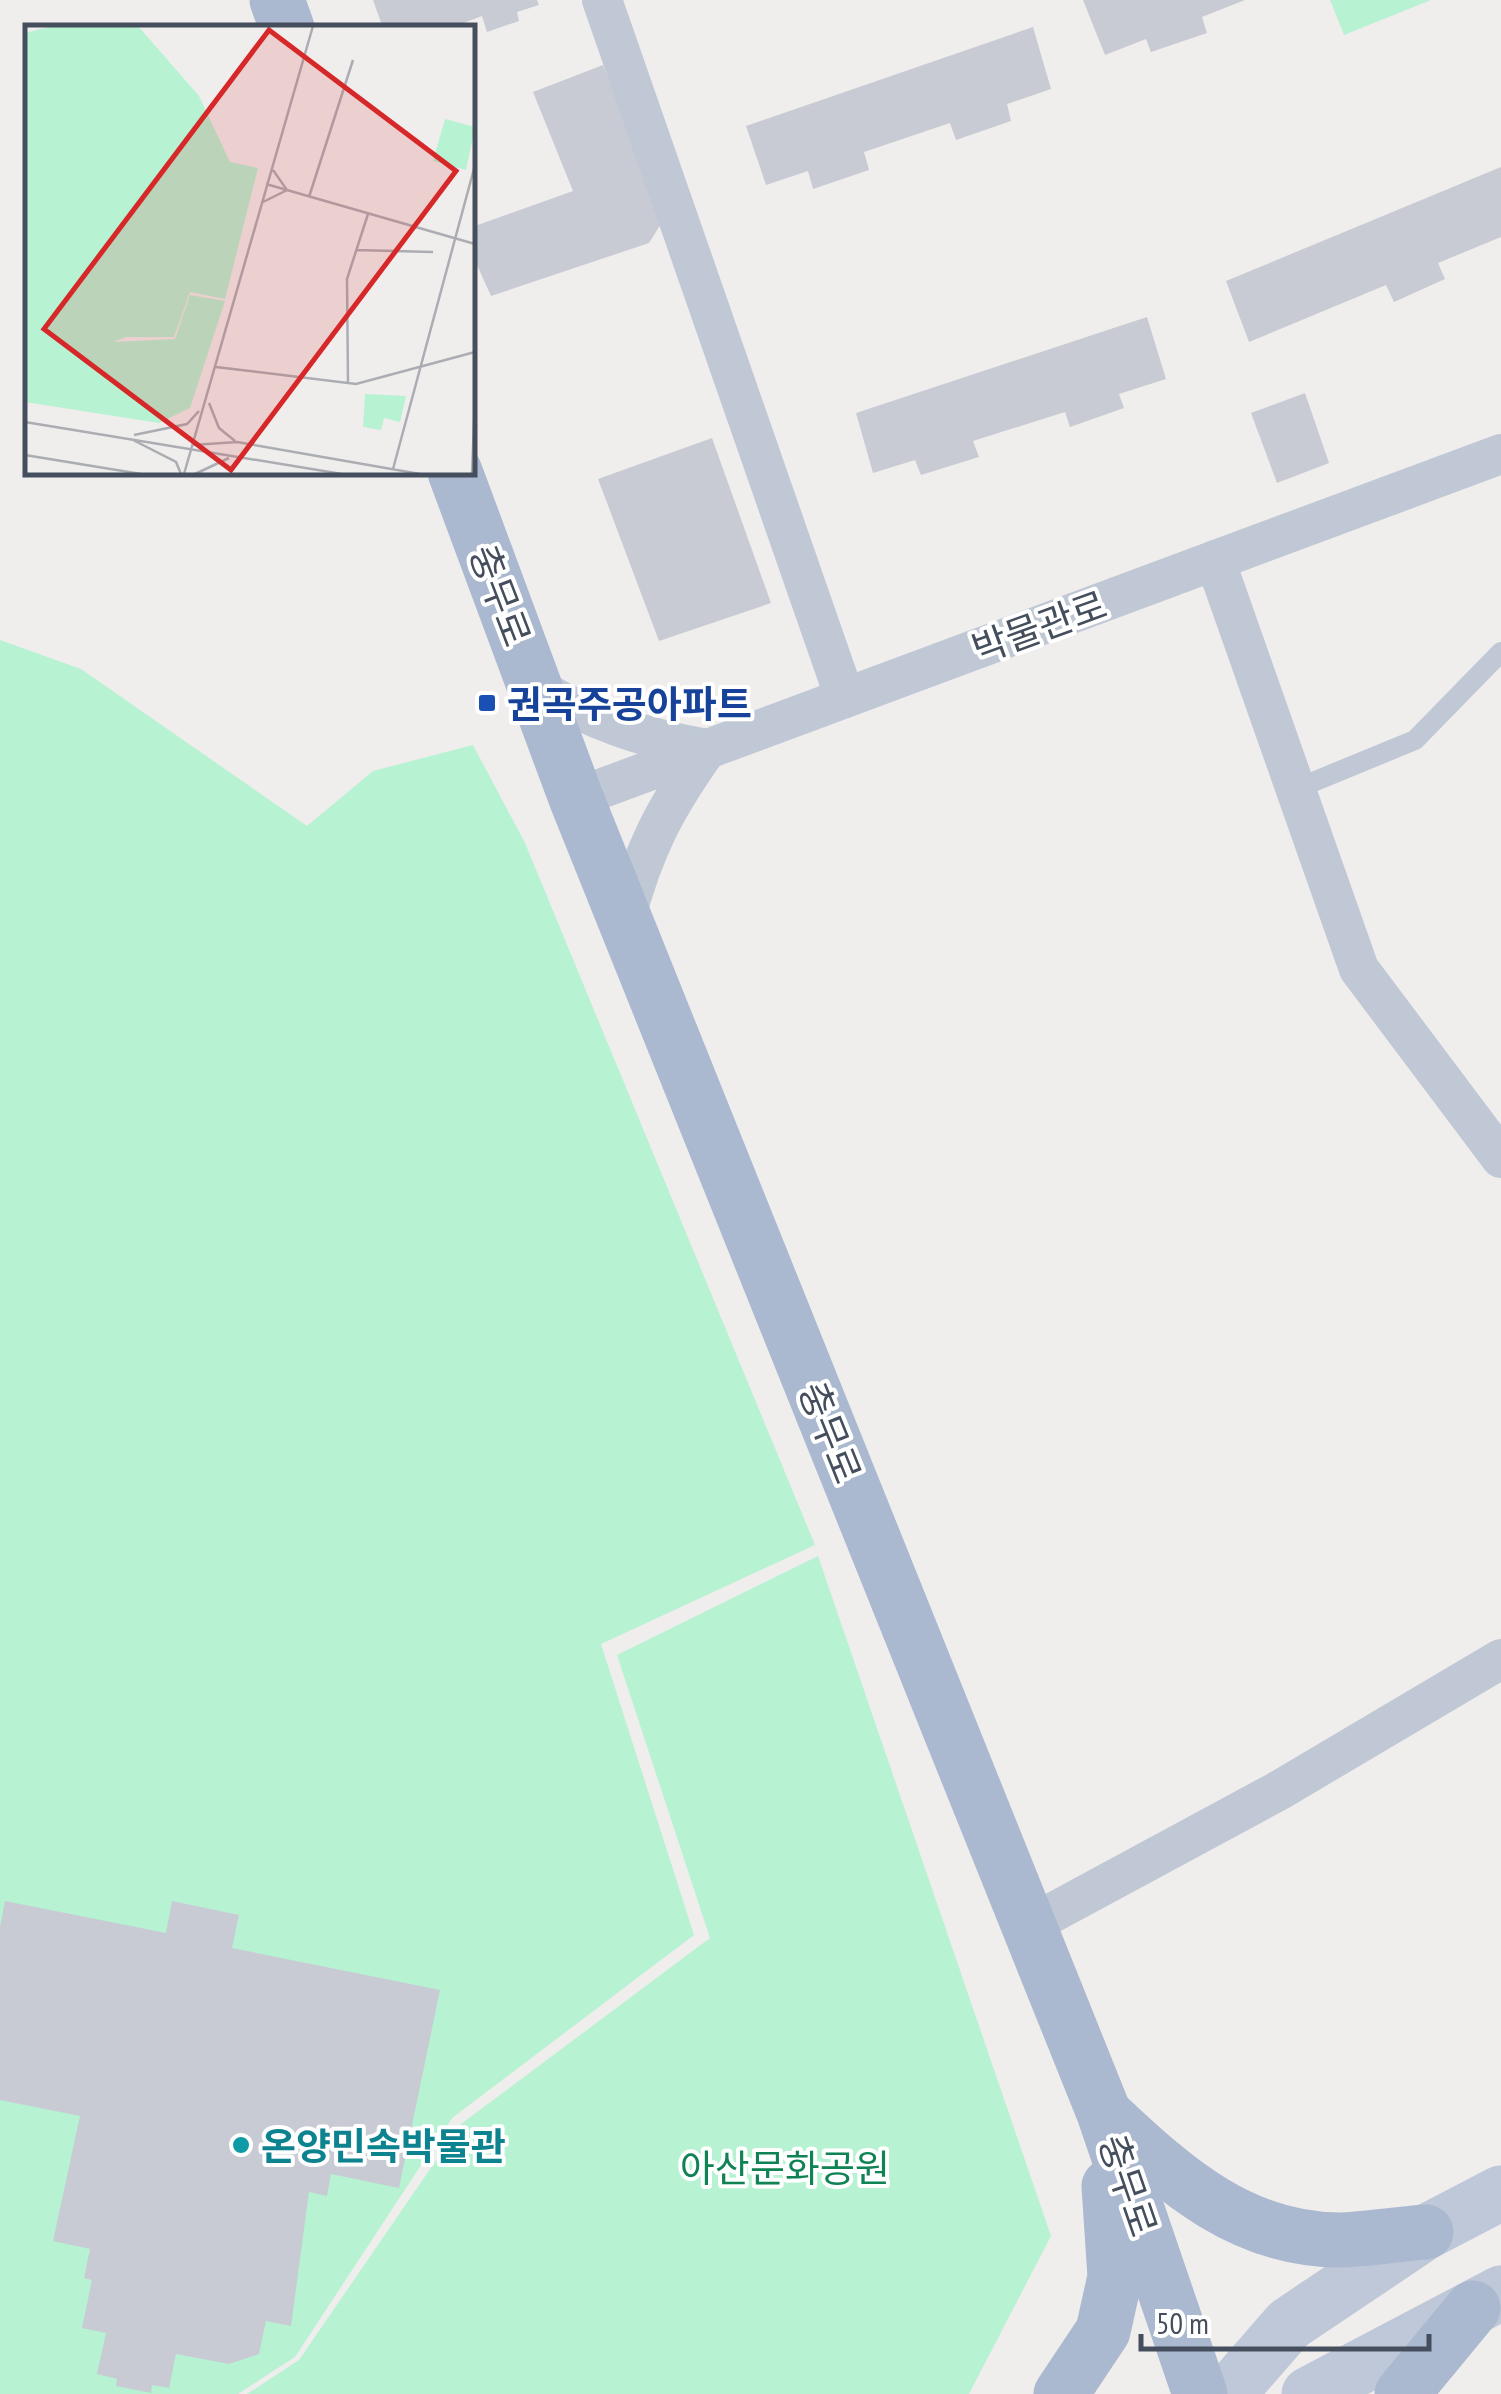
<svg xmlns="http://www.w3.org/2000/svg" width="1501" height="2394" viewBox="0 0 1501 2394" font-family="'PT Sans Narrow','Noto Sans KR',sans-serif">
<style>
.green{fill:#b7f2d3}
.building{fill:#c8cbd3}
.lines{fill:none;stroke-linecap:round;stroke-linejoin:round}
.lane{stroke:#bfc8d4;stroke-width:20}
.street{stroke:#bfc8d4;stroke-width:40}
.secondary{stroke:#bec8d8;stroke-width:55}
.primary{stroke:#aab9cf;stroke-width:55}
.transit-dot{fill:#1a4fb4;stroke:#fff;stroke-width:4}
.culture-dot{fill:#0f9aa8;stroke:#fff;stroke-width:4}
.labels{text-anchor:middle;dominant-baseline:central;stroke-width:8;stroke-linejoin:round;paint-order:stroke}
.street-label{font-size:38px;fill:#444e5c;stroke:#fff}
.transit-label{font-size:38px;font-weight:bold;fill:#164399;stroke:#fff;text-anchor:start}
.culture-label{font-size:38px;font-weight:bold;fill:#0d838f;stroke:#fff;text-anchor:start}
.park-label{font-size:38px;fill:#0f8353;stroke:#fff}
.inset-road{fill:none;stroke:#abadb3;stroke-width:2.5}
.view{fill:#d62828;fill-opacity:0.15;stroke:#d62828;stroke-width:5}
.inset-edge{fill:none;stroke:#444e5c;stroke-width:5}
</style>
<rect width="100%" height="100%" fill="#f0eded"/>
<g class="green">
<path d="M1330 0H1431L1344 35Z"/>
<path d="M0 640 81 669 307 826 373 771 473 745 525 843 815 1545 601 1644 694 1935 452 2118 295 2357 238 2394H0Z"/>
<path d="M818 1556 1051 2236 969 2394H247L299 2360 461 2124 710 1938 617 1655Z"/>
</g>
<g class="building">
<path d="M373 0H537L539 5 517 12 519 21 487 32 482 16 450 28H383Z"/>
<path d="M1083 0H1245L1202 17 1207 33 1151 52 1146 39 1105 55Z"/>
<path d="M1033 27 1051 89 1007 104 1011 121 956 140 950 123 864 152 869 170 813 189 808 171 766 185 746 126Z"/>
<path d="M603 65 664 219 649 243 491 296 472 254V227L573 191 533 92Z"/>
<path d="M1501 167V237L1438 263 1445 279 1394 302 1386 285 1249 342 1226 281Z"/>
<path d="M1147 317 1166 379 1119 394 1124 408 1070 427 1065 412 973 441 979 457 921 475 915 460 873 473 856 413Z"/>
<path d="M1305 393 1329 463 1277 483 1251 413Z"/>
<path d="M712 438 771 603 659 641 598 479Z"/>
<path d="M5 1901 166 1933 172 1901 239 1915 232 1948 440 1990 399 2188 331 2174 327 2196 309 2192 291 2326 266 2321 259 2354 229 2364 176 2354 169 2388 152 2385 151 2393 116 2386 117 2379 97 2374 106 2333 82 2328 92 2280 84 2278 90 2249 53 2241 80 2116 0 2100V1927Z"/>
</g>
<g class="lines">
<path class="lane" d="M1296 789 1415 740 1501 652"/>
<g class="street">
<path d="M602 0 845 698"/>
<path d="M1215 560 1359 969 1501 1158"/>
<path d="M536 687C592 721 643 738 707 749 665 808 643 850 625 920"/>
<path d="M576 798 1501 454"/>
<path d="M1028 1926 1278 1791 1501 1659"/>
</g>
<g class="secondary">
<path d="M1228 2394 1289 2324 1426 2232 1501 2193"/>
<path d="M1309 2394 1501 2293"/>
</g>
<g class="primary">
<path d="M277 0 287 28"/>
<path d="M455 472 576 798 1104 2113 1200 2394"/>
<path d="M1110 2119C1176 2181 1244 2241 1342 2240 1370 2239 1398 2234 1426 2232"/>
<path d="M1061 2394 1103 2331 1115 2277 1109 2186"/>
<path d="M1402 2394 1473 2308"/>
</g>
</g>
<rect class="transit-dot" x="477" y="693" width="20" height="20" rx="5"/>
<circle class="culture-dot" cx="241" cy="2145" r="10"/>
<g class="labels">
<g class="street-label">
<text transform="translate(501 595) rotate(69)">충무로</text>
<text transform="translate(1039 626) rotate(-20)">박물관로</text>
<text transform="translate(831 1432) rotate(68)">충무로</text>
<text transform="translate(1129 2185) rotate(71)">충무로</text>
</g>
<g class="transit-label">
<text x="507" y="703">권곡주공아파트</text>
</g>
<g class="culture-label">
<text x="261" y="2145">온양민속박물관</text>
</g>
<g class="park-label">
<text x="785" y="2167">아산문화공원</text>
</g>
</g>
<g transform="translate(25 25)">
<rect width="450" height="450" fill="#f0eded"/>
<path d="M28 1H113L174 71 205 137 233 143 200 274 165 267 149 312H101L88 317 150 314 165 270 200 276 165 383 134 398 0 377V8ZM420 94 450 102 441 145 408 136ZM340 369 381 371 375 397 359 393 356 405 338 402Z" fill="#b7f2d3"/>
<path class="inset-road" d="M241 159 450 219M284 172 328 35M238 177 262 165 248 145M331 225 408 227M450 227V341M191 342 331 359 450 327M323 358 322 254 343 189M184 378 194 403 210 416M0 397 317 449M109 410 162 399 174 386M108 415 151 437 156 449M168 420 212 417 395 449M0 430 116 449M368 444 450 140M159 449 288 1M170 449 204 433M447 449 450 371"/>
<path class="view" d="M244 5 431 146 206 445 19 304Z"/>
<rect width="450" height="450" class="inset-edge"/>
</g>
<path d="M1141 2334v15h288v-15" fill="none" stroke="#444e5c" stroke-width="5"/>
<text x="1156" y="2334" font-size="30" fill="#444e5c" stroke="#ffffff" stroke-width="8" paint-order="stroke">50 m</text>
</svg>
